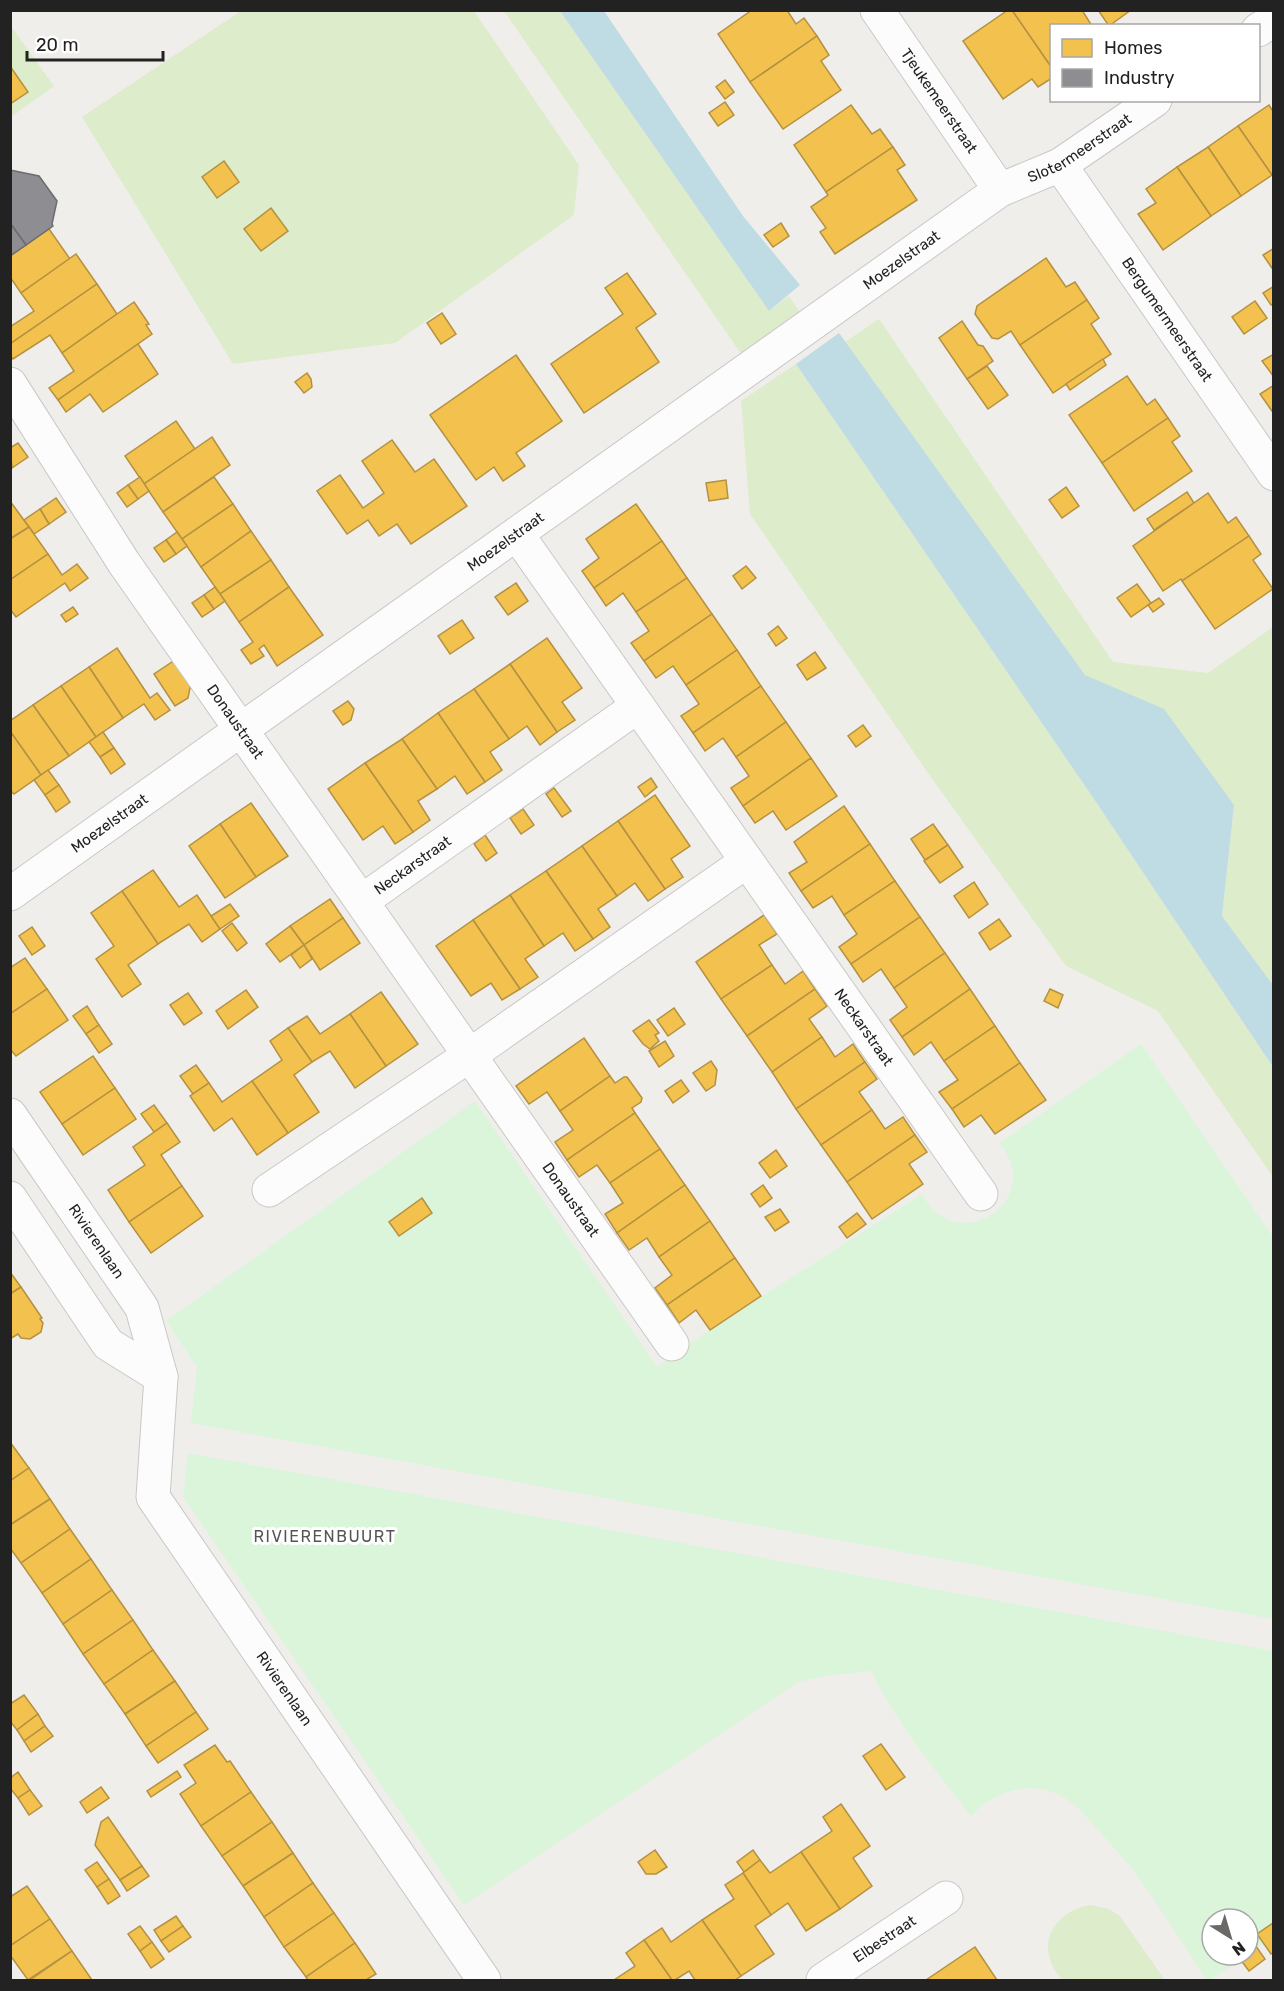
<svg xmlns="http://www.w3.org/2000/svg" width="1284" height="1991" viewBox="0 0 1284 1991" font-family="Rubik,sans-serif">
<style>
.grass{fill:#ddeccb}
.park{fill:#daf5da}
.water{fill:#bfdbe3}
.homes{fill:#f2c14e;stroke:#b49141;stroke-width:1.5}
.industry{fill:#8d8d92;stroke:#6d6d70;stroke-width:1.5}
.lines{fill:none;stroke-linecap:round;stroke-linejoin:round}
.minor-casing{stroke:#c9c8c7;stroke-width:35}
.minor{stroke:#fdfcfc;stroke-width:33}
.labels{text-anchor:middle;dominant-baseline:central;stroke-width:6;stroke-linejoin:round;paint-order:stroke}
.street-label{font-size:15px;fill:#222;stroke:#fff}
.neighbourhood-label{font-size:16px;letter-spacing:1.5px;fill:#555;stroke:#fff}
</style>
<rect width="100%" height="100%" fill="#f0eeeb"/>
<g class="grass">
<path d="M241 11H474L579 165 574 215 395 343 233 364 82 117Z"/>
<path d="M504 11H560L769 311 789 296 801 314 744 358Z"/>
<path d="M10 25 54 86 11 117H10Z"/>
<path d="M879 319 1113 662 1208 673 1273 627V985L1222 916 1234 805 1094 680 1085 675 845 342Z"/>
<path d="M796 364 1094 799 1273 1067V1177L1158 1011 1066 966 928 773 750 514 741 401Z"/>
<path d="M1091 1905 1109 1909 1120 1916 1165 1980H1062C1057 1974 1052 1967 1050 1959 1041 1931 1065 1908 1091 1905Z"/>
</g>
<g class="park">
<path d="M1141 1044 1273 1237V1619L191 1423 197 1367 166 1321 475 1101 657 1367 688 1344 922 1194C957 1261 1048 1198 999 1143Z"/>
<path d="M188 1453 1273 1651V1937L1248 1954V1919H1212V1955H1247L1210 1980H1207C1181 1943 1158 1902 1130 1866 1120 1854 1109 1843 1099 1831 1088 1819 1077 1804 1063 1797 1031 1779 994 1791 971 1816 935 1770 897 1724 871 1671L824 1676 798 1682 464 1905 183 1497Z"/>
</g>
<g class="water">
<path d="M560 11H604L743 216 800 285 769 311Z"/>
<path d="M839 333 1085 675 1164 709 1234 805 1222 916 1273 985V1067L1094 799 796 364Z"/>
</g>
<g class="homes">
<path d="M752 10H787L796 24 804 18 817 36 750 82 718 34Z"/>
<path d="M1008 10H1012L1052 68V78L1038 87 1032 79 1003 99 963 41Z"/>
<path d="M1012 10H1082L1092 26H1052V68Z"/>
<path d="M1098 10H1131L1109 26Z"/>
<path d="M817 36 829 55 821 61 841 90 783 129 750 82Z"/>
<path d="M10 66 28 92 10 104Z"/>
<path d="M725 80 734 92 725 99 716 87Z"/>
<path d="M725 102 734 115 718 126 709 113Z"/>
<path d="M851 105 872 134 880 129 893 147 826 192 794 145Z"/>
<path d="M1269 105 1274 113V174L1272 175 1238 126Z"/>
<path d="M1238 126 1272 175 1241 196 1208 147Z"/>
<path d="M893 147 905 165 897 170 917 200 835 254 820 232 826 228 811 207 828 195 826 192Z"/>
<path d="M1208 147 1241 196 1211 216 1177 167Z"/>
<path d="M224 161 239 182 217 198 202 177Z"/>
<path d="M1177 167 1211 216 1163 250 1138 214 1156 203 1146 189Z"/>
<path d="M271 208 288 231 261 251 244 229Z"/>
<path d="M781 223 789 236 773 247 764 235Z"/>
<path d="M49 229 70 259 21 293 10 277V256Z"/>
<path d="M1274 248V271L1263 255Z"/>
<path d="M76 254 97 284 10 344V327L34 311 21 293Z"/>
<path d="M1046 258 1066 287 1075 282 1087 300 1020 345 1011 331 998 339 992 338 975 314 977 306Z"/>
<path d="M627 273 656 314 636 328 659 362 584 413 551 364 623 314 605 288Z"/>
<path d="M97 284 117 314 62 353 50 335 13 359 10 355V344Z"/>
<path d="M1274 286V303L1271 305 1263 293Z"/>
<path d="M1087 300 1099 318 1091 324 1111 354 1053 393 1020 345Z"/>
<path d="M1255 301 1267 318 1244 334 1232 317Z"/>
<path d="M134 302 149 324 146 325 152 334 58 400 49 388 74 371 62 353Z"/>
<path d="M442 313 456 334 441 344 427 323Z"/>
<path d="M962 321 978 345 983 346 993 361 967 379 939 338Z"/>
<path d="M138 344 158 374 103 412 90 394 66 412 58 400Z"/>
<path d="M1274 354V377L1262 361Z"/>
<path d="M516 355 562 421 516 453 525 466 503 481 494 467 476 480 430 415Z"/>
<path d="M1103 359 1106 365 1070 390 1066 384Z"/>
<path d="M987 366 1008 395 988 409 967 379Z"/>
<path d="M307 373 311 379 312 387 304 393 295 382Z"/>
<path d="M1127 376 1147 405 1155 399 1168 418 1102 463 1069 415Z"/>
<path d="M1274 385V414L1260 394Z"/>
<path d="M1168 418 1180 436 1172 442 1192 471 1134 511 1102 463Z"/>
<path d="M176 421 195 449 144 484 125 456Z"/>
<path d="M212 437 230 465 163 512 144 484Z"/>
<path d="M392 440 415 472 434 459 467 506 411 544 397 524 379 536 368 520 347 534 317 491 340 475 363 508 384 493 362 461Z"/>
<path d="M18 443 28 457 12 468 10 448Z"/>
<path d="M140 477 149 491 138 499 128 485Z"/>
<path d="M214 477 233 504 182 539 163 512Z"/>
<path d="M726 480 728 498 709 501 706 483Z"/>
<path d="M128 485 138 499 127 507 117 493Z"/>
<path d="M1066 487 1079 506 1062 518 1049 500Z"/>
<path d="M1187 492 1194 503 1154 530 1147 519Z"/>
<path d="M1208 493 1228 523 1236 517 1249 536 1182 581 1181 579 1163 591 1133 546Z"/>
<path d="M56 498 66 512 49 524 40 509Z"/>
<path d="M10 501 29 527 10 539Z"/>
<path d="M233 504 251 531 201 567 182 539Z"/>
<path d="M636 504 662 541 594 588 582 571 599 558 586 539Z"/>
<path d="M40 509 49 524 34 534 24 520Z"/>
<path d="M29 527 48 554 10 580V539Z"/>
<path d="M251 531 271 560 220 594 201 567Z"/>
<path d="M177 532 187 546 176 554 166 540Z"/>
<path d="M1249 536 1261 554 1253 560 1273 589 1215 629 1182 581Z"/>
<path d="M166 540 176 554 164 562 154 548Z"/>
<path d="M662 541 687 578 636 612 623 593 606 606 594 588Z"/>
<path d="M48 554 62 575 77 564 88 578 70 591 65 583 16 617 10 609V580Z"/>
<path d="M271 560 289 587 239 622 220 594Z"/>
<path d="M746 566 756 578 742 589 733 576Z"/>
<path d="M687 578 712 614 644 661 631 643 649 631 636 612Z"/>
<path d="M516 583 528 601 508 615 495 597Z"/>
<path d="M1137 584 1151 603 1131 617 1117 598Z"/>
<path d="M215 587 225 601 214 609 204 595Z"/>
<path d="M289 587 323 635 277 666 264 645 259 649 264 656 251 664 241 650 253 642 239 622Z"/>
<path d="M204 595 214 609 202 617 192 603Z"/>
<path d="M1159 598 1164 604 1153 612 1148 605Z"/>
<path d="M73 607 78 614 66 622 61 615Z"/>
<path d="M712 614 737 650 686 685 673 666 656 678 644 661Z"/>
<path d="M462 620 474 638 450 654 438 636Z"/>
<path d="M778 626 787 638 776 646 768 634Z"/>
<path d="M547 638 582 688 562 702 575 720 557 732 510 664Z"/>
<path d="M117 648 150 698 157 693 170 710 155 720 144 704 123 718 89 667Z"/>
<path d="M737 650 761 686 693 733 681 716 699 704 686 685Z"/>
<path d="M815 652 826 668 807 680 797 665Z"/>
<path d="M175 660 191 683 188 698 175 706 154 674Z"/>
<path d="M510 664 557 732 540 745 527 726 509 739 474 689Z"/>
<path d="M89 667 123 718 96 737 61 686Z"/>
<path d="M61 686 96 737 69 756 33 705Z"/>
<path d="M761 686 786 722 736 757 723 738 705 751 693 733Z"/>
<path d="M474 689 509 739 490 752 502 770 485 782 438 713Z"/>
<path d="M348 701 354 709 351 720 343 725 333 711Z"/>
<path d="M33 705 69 756 41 775 10 731V721Z"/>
<path d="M438 713 485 782 467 794 455 776 437 789 402 739Z"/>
<path d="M786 722 811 758 743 806 731 788 749 776 736 757Z"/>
<path d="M863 725 871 736 856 747 848 736Z"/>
<path d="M10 731 41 775 14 794 10 790Z"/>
<path d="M103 732 114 748 100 757 89 742Z"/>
<path d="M402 739 437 789 418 801 430 820 413 832 365 763Z"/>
<path d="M114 748 125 764 111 774 100 757Z"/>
<path d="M811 758 837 796 786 830 773 811 755 823 743 806Z"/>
<path d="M365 763 413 832 395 844 383 826 363 840 328 789Z"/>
<path d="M48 770 59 785 45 795 34 780Z"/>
<path d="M651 778 657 787 645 797 638 787Z"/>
<path d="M59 785 70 802 56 812 45 795Z"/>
<path d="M554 788 571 811 562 817 546 794Z"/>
<path d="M655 795 690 846 671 859 683 877 665 889 618 821Z"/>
<path d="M251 803 288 856 256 877 220 824Z"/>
<path d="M844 806 870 844 801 891 789 873 807 862 794 842Z"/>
<path d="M523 809 534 825 521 834 510 818Z"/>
<path d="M618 821 665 889 648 901 635 883 617 896 582 846Z"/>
<path d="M220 824 256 877 225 898 189 846Z"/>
<path d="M933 824 948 845 925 860 911 839Z"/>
<path d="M485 835 497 853 486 861 474 844Z"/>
<path d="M870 844 895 881 844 915 832 896 813 908 801 891Z"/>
<path d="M948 845 963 867 940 883 924 861Z"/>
<path d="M582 846 617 896 598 909 610 927 593 939 546 871Z"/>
<path d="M153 870 179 907 197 895 220 929 202 942 189 924 158 944 122 891Z"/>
<path d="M546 871 593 939 575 951 563 933 544 946 510 895Z"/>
<path d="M895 881 920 917 851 964 839 947 857 934 844 915Z"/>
<path d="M974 882 988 904 969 918 954 896Z"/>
<path d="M122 891 158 944 128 965 141 984 122 997 96 959 114 946 91 913Z"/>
<path d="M510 895 544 946 525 959 538 977 520 989 473 920Z"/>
<path d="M330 899 343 918 304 945 290 926Z"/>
<path d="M230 904 239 916 220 929 211 916Z"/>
<path d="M764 915 777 934 759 945 772 965 721 999 696 962Z"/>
<path d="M920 917 945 953 894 988 881 969 863 982 851 964Z"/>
<path d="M343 918 360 943 320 970 304 945Z"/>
<path d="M999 919 1011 936 990 950 979 933Z"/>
<path d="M473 920 520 989 502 1000 491 983 471 996 436 946Z"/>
<path d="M232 923 247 943 237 951 222 931Z"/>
<path d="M290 926 304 945 280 962 266 944Z"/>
<path d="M32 927 45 946 32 955 19 936Z"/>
<path d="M304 945 312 959 300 968 291 955Z"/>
<path d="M945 953 970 989 902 1037 890 1020 907 1007 894 988Z"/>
<path d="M25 958 47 989 10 1014V968Z"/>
<path d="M772 965 785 984 803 971 815 989 747 1036 721 999Z"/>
<path d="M47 989 68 1020 16 1056 10 1049V1014Z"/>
<path d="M815 989 827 1006 809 1019 822 1037 772 1072 747 1036Z"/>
<path d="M970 989 995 1026 944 1061 931 1042 914 1055 902 1037Z"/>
<path d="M1050 989 1063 995 1058 1008 1044 1001Z"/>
<path d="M246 990 258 1007 228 1029 216 1011Z"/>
<path d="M381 992 418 1044 386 1066 350 1014Z"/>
<path d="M188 993 202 1013 184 1025 170 1005Z"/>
<path d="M87 1006 99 1025 86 1034 73 1016Z"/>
<path d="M674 1008 685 1024 668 1036 657 1020Z"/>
<path d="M350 1014 386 1066 355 1088 330 1051 312 1062 288 1028 307 1016 320 1034Z"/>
<path d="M649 1020 659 1033 655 1035 659 1041 650 1049 643 1044 633 1031Z"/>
<path d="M99 1025 112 1044 99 1053 86 1034Z"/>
<path d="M995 1026 1020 1063 952 1109 939 1092 958 1080 944 1061Z"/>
<path d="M288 1028 312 1062 294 1075 319 1112 288 1133 252 1081 282 1060 270 1041Z"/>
<path d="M822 1037 835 1057 853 1044 865 1062 796 1109 772 1072Z"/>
<path d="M584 1038 610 1076 560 1111 547 1092 529 1104 516 1086Z"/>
<path d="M665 1041 674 1056 659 1067 649 1051Z"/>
<path d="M93 1056 115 1088 62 1124 40 1092Z"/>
<path d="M711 1061 717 1070 715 1085 706 1091 693 1073Z"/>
<path d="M865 1062 877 1079 859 1092 872 1110 821 1145 796 1109Z"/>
<path d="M1020 1063 1046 1100 995 1134 981 1115 964 1127 952 1109Z"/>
<path d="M196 1065 209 1083 193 1094 180 1076Z"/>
<path d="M610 1076 615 1083 624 1077H627L642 1098 641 1102 632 1108 635 1113 567 1160 555 1142 573 1130 560 1111Z"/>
<path d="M681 1080 689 1091 673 1103 665 1091Z"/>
<path d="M252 1081 288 1133 257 1155 232 1118 214 1131 190 1096 209 1083 222 1102Z"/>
<path d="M115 1088 136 1119 83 1155 62 1124Z"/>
<path d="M154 1105 167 1123 154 1132 141 1114Z"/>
<path d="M872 1110 885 1129 903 1117 915 1135 847 1182 821 1145Z"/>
<path d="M635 1113 660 1149 610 1183 597 1165 579 1177 567 1160Z"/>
<path d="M167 1123 180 1142 161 1155 182 1186 129 1222 108 1190 145 1165 133 1147Z"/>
<path d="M915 1135 927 1152 909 1164 923 1184 872 1219 847 1182Z"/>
<path d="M660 1149 685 1185 617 1233 605 1214 623 1203 610 1183Z"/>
<path d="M776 1150 787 1166 770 1178 759 1163Z"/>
<path d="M685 1185 710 1221 659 1257 647 1238 629 1250 617 1233Z"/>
<path d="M763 1185 772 1198 760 1207 751 1194Z"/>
<path d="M182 1186 203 1216 151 1253 129 1222Z"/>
<path d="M422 1198 432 1213 399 1236 389 1222Z"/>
<path d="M780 1209 789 1222 775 1231 765 1217Z"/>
<path d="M857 1213 866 1224 847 1238 839 1227Z"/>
<path d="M710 1221 735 1258 667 1305 655 1288 672 1275 659 1257Z"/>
<path d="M735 1258 761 1296 710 1330 696 1310 679 1323 667 1305Z"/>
<path d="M10 1272 21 1287 10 1294Z"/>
<path d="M21 1287 42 1318 40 1319 43 1323 41 1332 30 1339 21 1338 18 1334 10 1339V1294Z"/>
<path d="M10 1442 29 1468 10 1481Z"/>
<path d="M29 1468 50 1499 10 1525V1481Z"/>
<path d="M50 1499 70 1529 21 1563 10 1548V1525Z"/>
<path d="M70 1529 91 1559 42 1593 21 1563Z"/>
<path d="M91 1559 112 1590 63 1624 42 1593Z"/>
<path d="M112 1590 133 1620 83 1654 63 1624Z"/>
<path d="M133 1620 153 1650 104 1684 83 1654Z"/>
<path d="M153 1650 175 1681 125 1714 104 1684Z"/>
<path d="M175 1681 196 1712 146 1746 125 1714Z"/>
<path d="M24 1695 38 1714 17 1730 10 1721V1704Z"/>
<path d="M196 1712 208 1729 158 1763 146 1746Z"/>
<path d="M38 1714 45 1726 24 1741 17 1730Z"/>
<path d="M45 1726 53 1736 31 1752 24 1741Z"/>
<path d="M881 1744 905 1777 886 1790 863 1756Z"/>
<path d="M215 1745 227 1762 230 1761 251 1792 201 1826 180 1794 196 1783 184 1765Z"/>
<path d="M177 1771 181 1777 151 1797 147 1791Z"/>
<path d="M18 1772 30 1790 18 1798 10 1788V1778Z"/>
<path d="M101 1787 109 1798 87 1813 80 1802Z"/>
<path d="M30 1790 42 1806 29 1815 18 1798Z"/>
<path d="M251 1792 272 1822 222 1856 201 1826Z"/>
<path d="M841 1804 870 1846 853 1858 872 1886 840 1909 801 1852 832 1831 823 1817Z"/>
<path d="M108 1817 142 1866 120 1880 95 1845 101 1822Z"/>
<path d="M272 1822 293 1853 243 1886 222 1856Z"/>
<path d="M655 1850 667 1867 656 1874H646L638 1862Z"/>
<path d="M753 1850 760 1860 744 1872 737 1862Z"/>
<path d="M801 1852 840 1909 806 1931 788 1903 771 1915 743 1873 760 1860 770 1873Z"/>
<path d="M293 1853 313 1883 264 1917 243 1886Z"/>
<path d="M97 1862 109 1879 97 1887 85 1870Z"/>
<path d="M142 1866 149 1876 127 1891 120 1880Z"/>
<path d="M743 1873 771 1915 755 1926 774 1954 741 1976 702 1920 734 1899 725 1885Z"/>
<path d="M109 1879 120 1896 108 1904 97 1887Z"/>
<path d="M313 1883 334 1913 284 1947 264 1917Z"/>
<path d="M27 1886 50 1919 10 1946V1897Z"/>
<path d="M334 1913 355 1943 306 1977 284 1947Z"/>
<path d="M176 1916 183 1926 161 1941 154 1930Z"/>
<path d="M50 1919 72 1951 28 1980 10 1955V1946Z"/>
<path d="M702 1920 741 1976 735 1980H695L689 1971 675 1980H672L644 1940 662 1928 671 1942Z"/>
<path d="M1273 1923 1274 1952 1271 1954 1257 1934Z"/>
<path d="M140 1926 152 1942 140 1951 128 1934Z"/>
<path d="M183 1926 191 1937 169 1952 161 1941Z"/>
<path d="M644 1940 672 1980H614L635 1966 626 1953Z"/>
<path d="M152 1942 164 1959 151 1968 140 1951Z"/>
<path d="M1253 1942 1265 1959 1249 1971 1237 1955H1248V1946Z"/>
<path d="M355 1943 376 1974 366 1980H308L306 1977Z"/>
<path d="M975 1947 997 1980H926Z"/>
<path d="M72 1951 92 1980H30Z"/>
</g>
<g class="industry">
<path d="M10 170 39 176 57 201 52 224 53 226 26 245 10 223Z"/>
<path d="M10 223 26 245 10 256Z"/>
</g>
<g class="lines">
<g class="minor-casing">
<g id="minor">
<path id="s1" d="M877 10 1000 190"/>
<path d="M1258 30 1274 20"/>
<path id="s2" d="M1060 165 1274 474"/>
<path id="s3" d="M10 384 124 563 672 1344"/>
<path id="s4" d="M517 534 981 1194"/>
<path id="s5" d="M10 894 1000 190 1060 165 1155 100"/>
<path id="s6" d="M362 901 638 706"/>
<path id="s7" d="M10 1115 142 1308 161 1377 153 1497 484 1980"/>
<path d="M269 1190 470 1055 747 861"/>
<path d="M10 1198 108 1344 161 1377"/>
<path id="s8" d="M823 1980 946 1898"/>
</g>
</g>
<use href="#minor" class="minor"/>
</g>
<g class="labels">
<g class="street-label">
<text stroke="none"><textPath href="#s1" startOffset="110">Tjeukemeerstraat</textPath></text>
<text stroke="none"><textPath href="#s5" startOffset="1305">Slotermeerstraat</textPath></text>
<text stroke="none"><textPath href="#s5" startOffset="1094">Moezelstraat</textPath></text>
<text stroke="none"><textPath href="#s2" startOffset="188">Bergumermeerstraat</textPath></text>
<text stroke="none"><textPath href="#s5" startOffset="608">Moezelstraat</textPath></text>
<text stroke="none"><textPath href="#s3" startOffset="406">Donaustraat</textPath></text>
<text stroke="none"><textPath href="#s5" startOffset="122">Moezelstraat</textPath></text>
<text stroke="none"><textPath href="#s6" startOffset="62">Neckarstraat</textPath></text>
<text stroke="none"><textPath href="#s4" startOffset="603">Neckarstraat</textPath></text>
<text stroke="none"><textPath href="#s3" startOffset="990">Donaustraat</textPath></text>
<text stroke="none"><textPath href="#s7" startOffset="153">Rivierenlaan</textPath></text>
<text stroke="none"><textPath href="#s7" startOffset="658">Rivierenlaan</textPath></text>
<text stroke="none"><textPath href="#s8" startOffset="74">Elbestraat</textPath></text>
</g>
<g class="neighbourhood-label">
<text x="325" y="1536">RIVIERENBUURT</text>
</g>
</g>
<rect width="1284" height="1991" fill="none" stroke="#222222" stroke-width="24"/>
<rect x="1050" y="24" width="210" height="78" fill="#ffffff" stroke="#a7a7a7" stroke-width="1.5"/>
<rect x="1062" y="39" width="30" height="18" fill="#f2c14e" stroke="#a7a7a7" stroke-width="1.5"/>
<text x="1104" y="54" font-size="18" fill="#222222">Homes</text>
<rect x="1062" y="69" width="30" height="18" fill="#8d8d92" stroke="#a7a7a7" stroke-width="1.5"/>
<text x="1104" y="84" font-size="18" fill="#222222">Industry</text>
<g transform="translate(1230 1937) rotate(143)"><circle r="28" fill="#ffffff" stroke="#a7a7a7" stroke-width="1.5"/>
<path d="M0-4.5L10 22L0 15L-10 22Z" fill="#6a6968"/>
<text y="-9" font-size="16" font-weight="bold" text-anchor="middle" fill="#222222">N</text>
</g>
<path d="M27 51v9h136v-9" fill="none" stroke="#222222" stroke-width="3"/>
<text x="36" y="51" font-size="18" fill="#222222" stroke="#ffffff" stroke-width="4.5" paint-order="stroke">20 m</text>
</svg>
